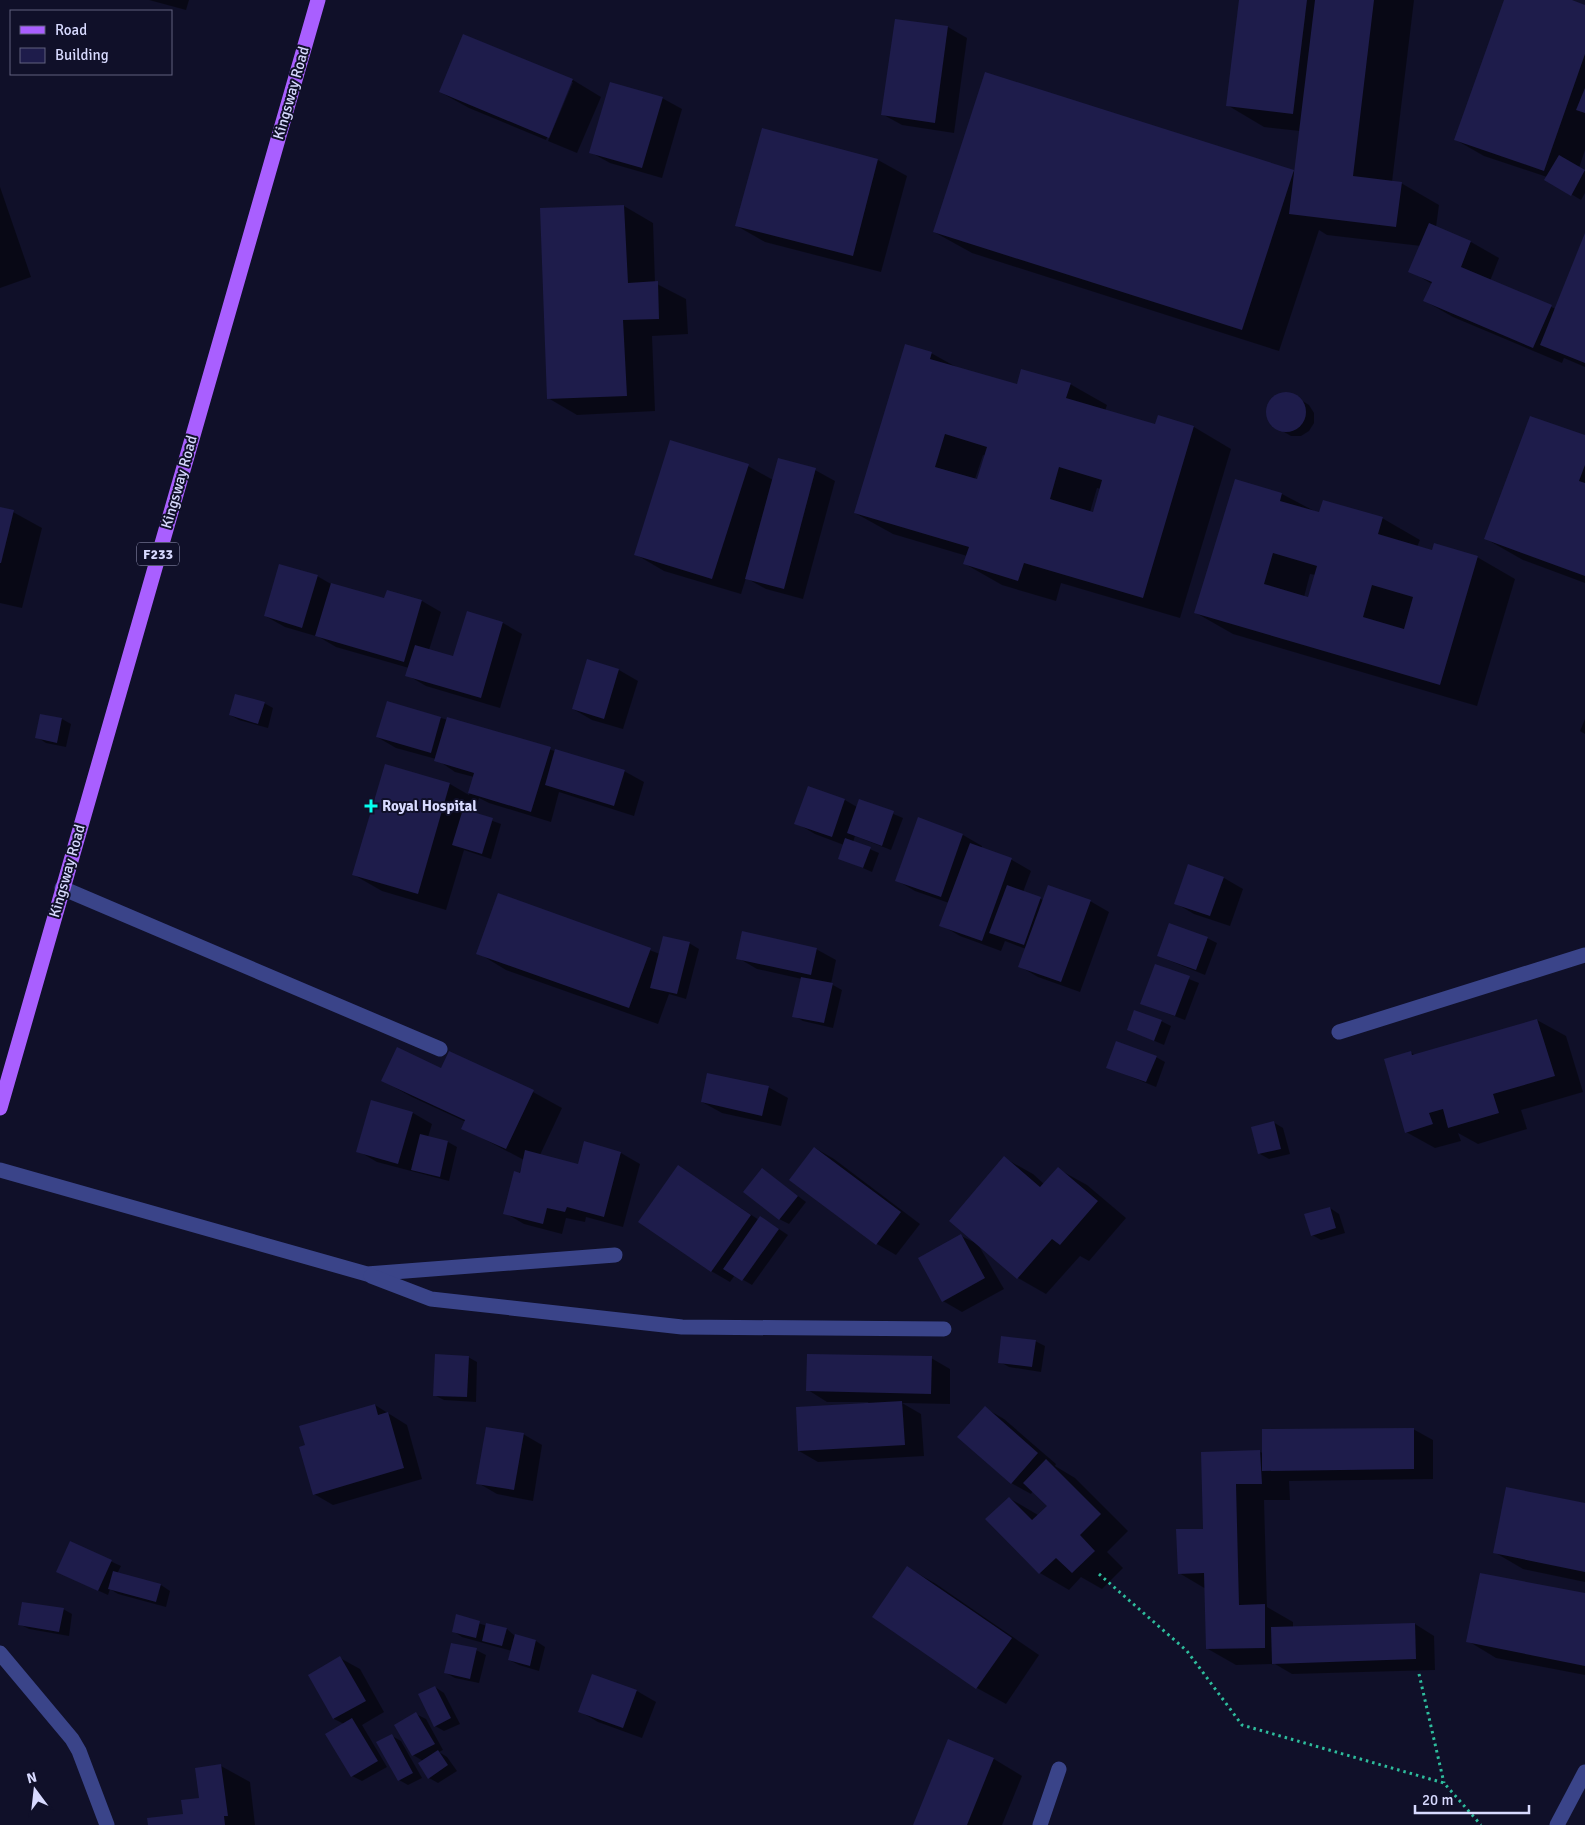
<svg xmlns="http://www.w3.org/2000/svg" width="1585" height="1825" viewBox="0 0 1585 1825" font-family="Signika,sans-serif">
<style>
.shadow{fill:#0007;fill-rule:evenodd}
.building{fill:#1e1c4b;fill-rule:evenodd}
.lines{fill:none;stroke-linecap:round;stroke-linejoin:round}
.path{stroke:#2ebd9d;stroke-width:3;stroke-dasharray:2.5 4;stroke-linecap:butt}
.minor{stroke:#3a4489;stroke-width:15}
.major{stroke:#a95fff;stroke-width:15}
.poi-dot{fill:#04ffef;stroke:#101029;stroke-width:2}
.labels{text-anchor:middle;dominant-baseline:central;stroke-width:4;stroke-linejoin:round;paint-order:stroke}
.shield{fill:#101029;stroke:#9c9dbf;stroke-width:1}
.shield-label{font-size:14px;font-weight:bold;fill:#d8daff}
.street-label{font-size:15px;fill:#d8daff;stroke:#101029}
.poi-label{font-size:15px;font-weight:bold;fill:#d8daff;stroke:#101029;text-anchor:start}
</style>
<rect width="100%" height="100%" fill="#101029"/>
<g class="shadow">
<path d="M149 0H189L186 10Z"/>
<path d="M1240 0H1414L1392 182 1401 183 1439 205 1436 227 1471 242 1499 258 1490 281 1556 309 1585 236V367L1564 358 1562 363 1453 317 1425 301 1432 284 1410 271 1421 246 1327 235 1319 230 1279 351 972 253 934 232 986 74 1295 172 1300 131 1264 127 1227 105Z"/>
<path d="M1505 0H1568L1585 6V150L1579 168 1585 171V193L1581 200 1546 179 1547 177 1484 156 1456 140Z"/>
<path d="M896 20 948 27 967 38 954 133 902 125 882 114Z"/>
<path d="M464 35 573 80 601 97 577 153 548 141 573 82H571L546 140 469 108 440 92Z"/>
<path d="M662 98 682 109 662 178 610 163 590 152Z"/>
<path d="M763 130 878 160 907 176 881 272 765 242 737 226Z"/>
<path d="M0 187 31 277 0 288Z"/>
<path d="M624 206 653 223 655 283 686 299 688 334 652 336 655 411 577 415 548 398 541 210Z"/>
<path d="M931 353 958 368 1018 386 1070 384 1107 405 1105 411 1156 426 1194 427 1231 449 1180 618 1061 583 1056 601 1002 585 965 564 967 556 893 534 855 513ZM983 455 986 456 978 481 975 479ZM1097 488 1101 489 1094 513 1090 512Z"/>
<path d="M1281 394H1291L1309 405 1314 413V423L1309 431 1301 436H1291L1272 425 1268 417V407L1272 399Z"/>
<path d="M1585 436V583L1523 560 1486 539Z"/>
<path d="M748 466 773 480 815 470 835 481 803 599 766 589 746 578 741 594 664 571 635 554Z"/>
<path d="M1282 494 1320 514 1382 518 1420 540 1417 547 1433 552 1477 557 1515 579 1477 706 1233 634 1196 613ZM1310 574 1316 575 1309 598 1304 597Z"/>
<path d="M0 508 13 512 42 528 22 608 0 603Z"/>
<path d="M317 576 331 584 385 600 422 601 441 612 429 650 454 657 468 613 503 623 522 634 500 708 426 686 407 675 409 668 336 647 319 637 285 627 265 616Z"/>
<path d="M619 670 638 681 623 729 592 720 573 709Z"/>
<path d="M264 703 273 708 268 728 239 720 230 715Z"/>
<path d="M41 715 62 719 71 724 66 747 46 743 37 737Z"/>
<path d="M441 718 624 771 644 782 634 816 559 792 551 822 489 803 479 798 474 814 501 824 491 859 464 850 446 910 382 891 354 875 386 765 450 784 469 795 474 777 455 772 436 759 396 748 377 737Z"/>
<path d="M1585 719V734L1580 731Z"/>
<path d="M809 787 845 800 857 807 860 800 903 818 891 850 855 836 853 842 879 853 872 872 840 858 844 845 815 834 796 823Z"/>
<path d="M919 819 963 835 982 846 981 849 1012 860 1031 871 1023 892 1043 900 1090 901 1109 912 1080 992 1038 977 1019 966 1026 949 1005 941 1001 951 960 936 941 925 949 903 915 891 896 880Z"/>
<path d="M1189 865 1224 878 1243 889 1230 926 1194 914 1175 903Z"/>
<path d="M499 894 660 954 689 943 699 949 686 999 669 994 658 1024 506 970 478 953Z"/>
<path d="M1207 938 1217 943 1205 975 1158 956Z"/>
<path d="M816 949 836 960 831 984 842 990 833 1028 803 1021 794 1016 802 979 757 969 738 958Z"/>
<path d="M1156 966 1199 983 1185 1020 1142 1004Z"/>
<path d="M1537 1020 1566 1036 1583 1092 1521 1110 1527 1129 1478 1144 1458 1133 1461 1141 1435 1148 1406 1132 1411 1053 1416 1055Z"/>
<path d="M1161 1021 1171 1026 1164 1045 1129 1030Z"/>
<path d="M450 1052 533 1092 562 1108 540 1155 579 1165 621 1153 640 1164 623 1227 586 1217 585 1222 566 1218 562 1234 524 1224 505 1213 524 1160 463 1128 466 1122 412 1097 383 1081 442 1070Z"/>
<path d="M1156 1057 1165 1062 1156 1087 1107 1067Z"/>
<path d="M768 1087 788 1098 781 1126 722 1113 702 1102Z"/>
<path d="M413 1113 432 1124 428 1137 448 1142 457 1147 449 1181 377 1162 358 1151Z"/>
<path d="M1273 1122 1283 1128 1290 1154 1269 1159 1260 1154Z"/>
<path d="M815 1148 834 1159 920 1224 896 1255 877 1244Z"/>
<path d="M1004 1158 1033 1174 1044 1184 1058 1169 1087 1185 1126 1218 1089 1261 1080 1256 1046 1294 1018 1278 979 1246 1004 1289 962 1312 943 1301 961 1236 978 1244Z"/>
<path d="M679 1167 759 1220 770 1223 788 1235 752 1285 735 1275 730 1282 711 1271Z"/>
<path d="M762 1169 806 1202 789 1224 779 1219Z"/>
<path d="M1330 1208 1339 1214 1345 1233 1321 1240 1312 1235Z"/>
<path d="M1035 1341 1045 1346 1041 1372 1009 1367 1000 1362Z"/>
<path d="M468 1357 477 1362 476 1402 444 1400 434 1395Z"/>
<path d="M931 1358 950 1369V1404L902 1403 921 1414 924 1456 818 1462 799 1451 869 1404 868 1402H827L808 1390Z"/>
<path d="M375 1405 407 1425 422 1479 333 1505 314 1494 306 1446Z"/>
<path d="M985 1408 1004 1419 1056 1464 1055 1466 1075 1478 1128 1531 1107 1552 1123 1568 1102 1589 1081 1577 1069 1590 1040 1573 987 1519 1009 1498 1038 1515 1049 1506 1033 1491 1031 1494 1011 1483Z"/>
<path d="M1413 1429 1433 1440V1479L1289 1481 1290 1500H1264L1267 1607 1293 1622V1628L1415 1624 1434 1636 1435 1670 1292 1674 1275 1664 1236 1665 1208 1649 1206 1589 1179 1573 1205 1530 1202 1453 1260 1452 1263 1453Z"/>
<path d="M523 1434 542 1445 533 1501 497 1494 478 1483Z"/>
<path d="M1585 1504V1582L1523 1569 1494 1552Z"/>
<path d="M71 1543 121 1566 117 1574 161 1585 170 1591 166 1607 118 1594 110 1589 108 1595 66 1576Z"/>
<path d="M908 1568 936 1584 1039 1655 1006 1704 977 1688 873 1617Z"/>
<path d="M1585 1594V1675L1496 1658 1468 1641Z"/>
<path d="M63 1609 72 1614 69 1636 29 1629 19 1624Z"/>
<path d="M457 1616 487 1626 507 1629 515 1636 536 1641 545 1647 539 1671 519 1665 509 1660 512 1651 462 1637 453 1631Z"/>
<path d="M476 1650 486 1655 479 1683 455 1678 446 1673Z"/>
<path d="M340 1658 360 1669 384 1712 362 1725 387 1767 362 1781 352 1776 344 1724 334 1719 309 1675Z"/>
<path d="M593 1676 637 1691 656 1702 642 1738 598 1722 579 1711Z"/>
<path d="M435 1687 444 1693 460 1724 444 1731 435 1726Z"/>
<path d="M416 1714 426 1719 443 1750 439 1752 447 1757 457 1771 438 1783 429 1778 423 1761 413 1755Z"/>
<path d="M392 1736 401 1741 422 1778 408 1785 399 1780Z"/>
<path d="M949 1741 994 1759 1022 1776 1002 1825H914Z"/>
<path d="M221 1766 250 1782 255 1825H149L184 1815 200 1799Z"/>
</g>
<g class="building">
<path d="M1239 0H1307L1293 114 1226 106Z"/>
<path d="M1315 0H1374L1353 176 1402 182 1396 227 1289 214Z"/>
<path d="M1504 0H1572L1585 5V54L1544 171 1454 140Z"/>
<path d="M895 19 948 26 935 123 881 115Z"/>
<path d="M463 34 573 79 549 138 439 92Z"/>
<path d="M985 72 1294 170 1242 330 933 232Z"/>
<path d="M610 82 663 97 642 168 589 153Z"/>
<path d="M1585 88V113L1576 110Z"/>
<path d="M762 128 878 159 853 256 735 226Z"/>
<path d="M1559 155 1585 170 1571 196 1544 180Z"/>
<path d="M624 205 628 283 658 281 659 319 623 320 627 396 547 399 540 208Z"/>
<path d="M1429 223 1471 241 1461 267 1552 305 1533 348 1423 301 1432 282 1408 272Z"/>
<path d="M1585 233V363L1540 345Z"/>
<path d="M905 344 932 352 930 359 1017 384 1021 369 1071 383 1066 398 1155 424 1158 415 1194 426 1143 598 1024 563 1018 581 963 564 969 547 854 513ZM945 434 987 447 977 479 935 467ZM1059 467 1102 480 1093 512 1050 499Z"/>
<circle cx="1286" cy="412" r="20"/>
<path d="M1530 416 1585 435V465L1579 481 1585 483V576L1484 539Z"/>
<path d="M670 440 749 464 712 579 634 555Z"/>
<path d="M778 458 816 468 784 589 745 579Z"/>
<path d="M1235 479 1282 493 1280 501 1319 512 1323 500 1383 517 1378 534 1432 550 1434 543 1478 556 1440 685 1194 613ZM1273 553 1317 566 1308 597 1264 584ZM1372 585 1413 597 1404 629 1363 617Z"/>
<path d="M0 507 14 510 1 563H0Z"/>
<path d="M279 564 318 575 302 628 264 616Z"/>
<path d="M331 583 384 598 387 590 422 600 404 662 315 636Z"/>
<path d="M467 611 503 622 481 698 405 676 415 645 453 656Z"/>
<path d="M587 659 619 669 604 719 572 709Z"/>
<path d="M235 694 265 702 258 724 229 715Z"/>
<path d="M387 701 441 717 431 753 376 737Z"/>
<path d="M40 714 62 718 57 743 35 738Z"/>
<path d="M447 717 551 747 531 812 468 793 474 773 434 761Z"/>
<path d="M555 749 625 770 614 806 545 785Z"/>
<path d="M385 764 450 783 418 894 352 875Z"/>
<path d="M808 786 845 799 832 837 794 824Z"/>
<path d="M859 799 894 811 882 846 847 833Z"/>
<path d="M463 809 493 818 482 854 452 845Z"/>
<path d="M918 817 963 834 941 897 895 881Z"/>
<path d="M845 838 871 847 863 868 838 859Z"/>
<path d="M970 843 1012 858 982 941 939 926Z"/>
<path d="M1188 864 1224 877 1210 916 1174 904Z"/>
<path d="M1007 885 1041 897 1024 945 989 933Z"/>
<path d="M1048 885 1091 900 1061 982 1018 967Z"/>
<path d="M498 893 651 948 629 1008 476 954Z"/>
<path d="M1169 923 1208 937 1196 970 1157 956Z"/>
<path d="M742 931 817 948 811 975 736 959Z"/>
<path d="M663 936 690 942 677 994 650 988Z"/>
<path d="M1155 964 1190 976 1175 1016 1140 1004Z"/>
<path d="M801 977 833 983 824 1023 792 1017Z"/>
<path d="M1134 1010 1162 1020 1154 1041 1127 1030Z"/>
<path d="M1537 1019 1555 1076 1493 1094 1499 1113 1448 1128 1443 1109 1429 1113 1433 1124 1405 1133 1384 1059 1411 1051 1412 1055Z"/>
<path d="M1116 1041 1157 1056 1146 1082 1106 1068Z"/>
<path d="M397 1047 441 1068 449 1051 534 1090 506 1149 461 1129 465 1120 381 1081Z"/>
<path d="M707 1073 769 1086 762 1116 701 1102Z"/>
<path d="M371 1100 413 1112 398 1164 356 1152Z"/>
<path d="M1274 1121 1281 1149 1258 1154 1251 1127Z"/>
<path d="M420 1134 448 1141 440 1177 411 1170Z"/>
<path d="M584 1141 621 1152 604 1217 567 1207 565 1212 547 1208 543 1224 503 1214 514 1171 520 1173 525 1150 578 1164Z"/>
<path d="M814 1147 901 1212 876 1245 789 1180Z"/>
<path d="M1004 1156 1040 1187 1058 1167 1098 1201 1060 1245 1052 1239 1017 1279 949 1221Z"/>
<path d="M678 1165 751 1215 711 1272 638 1222Z"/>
<path d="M762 1168 798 1196 779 1220 743 1192Z"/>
<path d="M1330 1207 1336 1228 1311 1236 1304 1214Z"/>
<path d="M760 1216 779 1229 742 1281 723 1269Z"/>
<path d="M961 1234 985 1278 942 1302 918 1258Z"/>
<path d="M1001 1336 1036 1340 1032 1367 998 1363Z"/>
<path d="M435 1354 469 1356 467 1397 433 1396Z"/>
<path d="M807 1354 932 1356 931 1394 806 1391Z"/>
<path d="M902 1401 905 1445 798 1451 796 1407Z"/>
<path d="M375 1404 378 1415 388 1412 404 1468 313 1495 299 1447 305 1445 299 1426Z"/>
<path d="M985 1406 1038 1453 1011 1484 957 1437Z"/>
<path d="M486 1427 524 1433 514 1490 476 1484Z"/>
<path d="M1414 1428V1469L1262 1471V1429Z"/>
<path d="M1260 1450 1262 1484H1236L1239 1605 1265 1604V1648L1206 1649 1204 1573 1178 1574 1176 1529H1203L1201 1452Z"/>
<path d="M1046 1459 1101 1514 1080 1535 1095 1551 1072 1573 1056 1558 1039 1574 985 1519 1009 1497 1032 1520 1047 1506 1023 1483Z"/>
<path d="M1506 1487 1585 1503V1572L1493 1553Z"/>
<path d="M70 1541 112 1560 98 1591 56 1572Z"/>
<path d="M907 1566 1012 1638 976 1689 872 1617Z"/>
<path d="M113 1571 161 1584 156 1602 108 1589Z"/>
<path d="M1480 1573 1585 1593V1666L1466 1642Z"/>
<path d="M22 1602 64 1608 59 1632 18 1625Z"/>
<path d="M456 1614 480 1621 476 1638 452 1632Z"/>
<path d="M486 1623 507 1628 502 1646 482 1641Z"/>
<path d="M1415 1623 1416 1659 1272 1664 1271 1627Z"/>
<path d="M515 1634 536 1640 530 1666 508 1660Z"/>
<path d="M451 1643 477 1648 470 1679 444 1673Z"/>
<path d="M340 1656 366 1701 333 1719 308 1675Z"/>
<path d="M592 1674 637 1690 623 1728 578 1712Z"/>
<path d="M435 1686 451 1718 434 1727 418 1694Z"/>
<path d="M416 1712 435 1744 412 1756 394 1725Z"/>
<path d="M352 1718 378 1761 351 1777 325 1734Z"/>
<path d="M392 1734 413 1773 398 1781 376 1742Z"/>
<path d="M948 1739 994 1758 967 1825H913Z"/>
<path d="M438 1750 448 1765 428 1779 418 1763Z"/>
<path d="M221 1764 228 1816H224L225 1825H148L147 1818 183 1814 181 1800 199 1798 195 1768Z"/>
</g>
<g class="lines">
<g class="path">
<path d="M1099 1574 1187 1651 1242 1725 1444 1783 1481 1825"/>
<path d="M1419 1674 1444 1783"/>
</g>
<g class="minor">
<path d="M62 888 440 1049"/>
<path d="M1339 1032 1585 955"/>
<path d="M0 1170 367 1274 615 1255"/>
<path d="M371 1276 431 1299 682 1327 944 1329"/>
<path d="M0 1653 72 1739 79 1751 107 1825"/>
<path d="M1040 1825 1059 1769"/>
<path d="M1557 1825 1585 1772"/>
</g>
<path class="major" d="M0 1108 318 0"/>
</g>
<path class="poi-dot" d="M368.5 798.5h5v5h5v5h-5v5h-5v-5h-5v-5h5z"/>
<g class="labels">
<rect class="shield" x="137" y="542.5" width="42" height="23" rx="4"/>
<g class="shield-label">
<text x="158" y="554">F233</text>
</g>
<g class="street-label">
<text transform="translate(291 93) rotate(-74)">Kingsway Road</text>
<text transform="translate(179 482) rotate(-74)">Kingsway Road</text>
<text transform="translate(67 871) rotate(-74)">Kingsway Road</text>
</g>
<g class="poi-label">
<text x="382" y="806">Royal Hospital</text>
</g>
</g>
<rect x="10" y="10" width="162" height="65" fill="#101029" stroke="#60617f"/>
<rect x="20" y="26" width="25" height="8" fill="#a95fff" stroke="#60617f"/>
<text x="55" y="35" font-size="15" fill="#d8daff">Road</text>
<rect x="20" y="48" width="25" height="15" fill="#1e1c4b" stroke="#60617f"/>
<text x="55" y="60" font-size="15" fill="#d8daff">Building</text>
<g transform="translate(35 1790) rotate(345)" stroke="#101029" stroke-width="4" paint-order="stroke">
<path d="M0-4L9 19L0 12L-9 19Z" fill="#d8daff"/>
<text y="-8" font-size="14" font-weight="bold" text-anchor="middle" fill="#d8daff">N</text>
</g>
<path d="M1415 1805v8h114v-8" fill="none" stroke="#d8daff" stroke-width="2.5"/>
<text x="1422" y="1805" font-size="15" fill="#d8daff" stroke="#101029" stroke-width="4" paint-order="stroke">20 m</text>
</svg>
